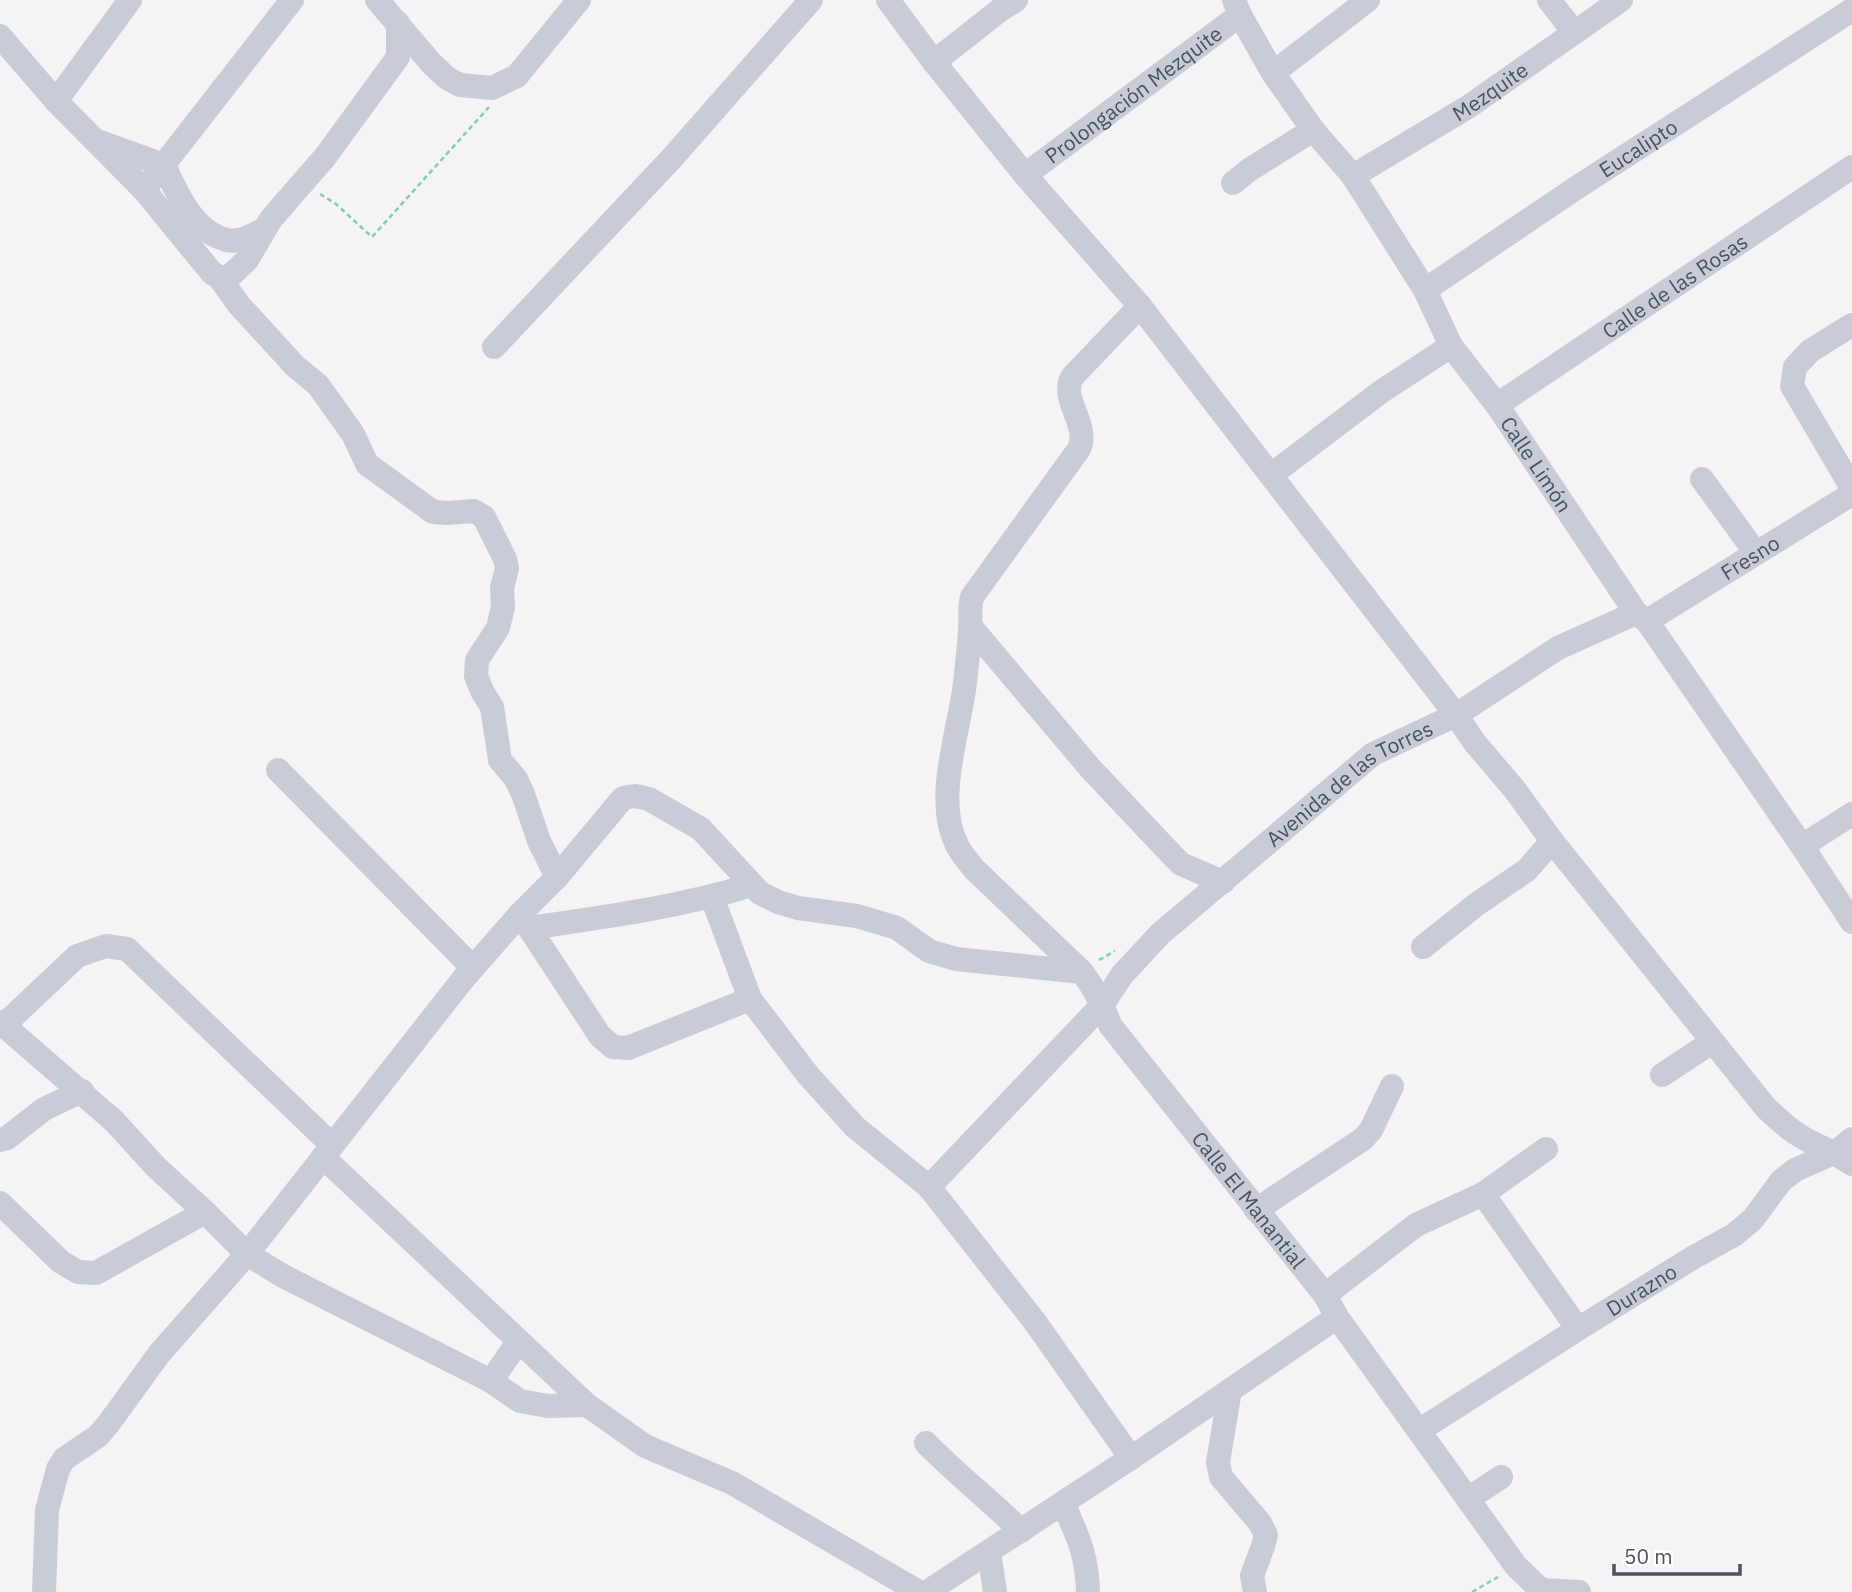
<svg xmlns="http://www.w3.org/2000/svg" width="1852" height="1592" viewBox="0 0 1852 1592" font-family="'IBM Plex Sans',sans-serif">
<style>
.lines{fill:none;stroke-linecap:round;stroke-linejoin:round}
.path{stroke:#7ad0b4;stroke-width:2.5;stroke-dasharray:5 3.5;stroke-linecap:butt}
.minor{stroke:#c7ccd7;stroke-width:24}
.labels{text-anchor:middle;dominant-baseline:central;stroke-width:7;stroke-linejoin:round;paint-order:stroke}
.street-label{font-size:21px;fill:#4a5261;stroke:#fff}
</style>
<rect width="100%" height="100%" fill="#f5f3f3"/>
<g class="lines">
<g class="path">
<path d="M320 194 336 204 372 237 489 107"/>
<path d="M1099 960 1115 951"/>
<path d="M1472 1592 1498 1577"/>
</g>
<g class="minor">
<path d="M377 0 432 64 447 78 460 85 492 88 517 76 579 0"/>
<path d="M888 0 934 62 1025 175 1140 306 1456 715 1475 743 1515 790 1552 841 1766 1108C1776 1117 1786 1127 1797 1134 1815 1146 1834 1151 1852 1164"/>
<path id="s1" d="M1234 0 1240 15 1273 73 1313 130 1353 176 1425 290 1451 346 1497 405 1636 613 1647 621 1802 846 1852 922"/>
<path d="M1549 0 1574 32"/>
<path d="M0 36 56 101 144 190 212 273 219 277 224 278 231 275 247 260 271 219 325 157 398 57V23"/>
<path d="M934 62 1000 10 1016 0"/>
<path d="M1273 73 1368 0"/>
<path d="M56 101 130 0"/>
<path d="M100 142 164 165C177 193 193 232 227 240 240 243 254 235 264 229"/>
<path id="s2" d="M1025 175 1240 15"/>
<path id="s3" d="M1353 176 1468 107 1621 0"/>
<path d="M1233 183 1249 170 1313 130"/>
<path d="M144 190 292 0"/>
<path d="M219 277 239 305 295 366 318 385 353 434 367 464 433 512 447 513 474 511 484 517 505 559 507 568 502 588 503 607 498 628 477 660 476 676 482 691 492 707 500 760 516 779 523 794 539 841 557 877"/>
<path id="s4" d="M1425 290 1576 188 1852 10"/>
<path id="s5" d="M1140 306 1072 377C1060 400 1090 424 1079 449L972 597C969 608 971 619 970 630 969 647 967 665 965 683 959 733 933 801 958 847 962 855 969 862 974 869L1082 972C1095 989 1103 1005 1110 1025L1325 1295 1337 1317 1516 1566 1543 1592"/>
<path d="M1852 325 1810 351 1795 367 1792 386 1852 488"/>
<path d="M494 347 672 158 811 0"/>
<path id="s6" d="M1497 405 1852 167"/>
<path d="M1271 475 1382 391 1451 346"/>
<path d="M1702 479 1756 553"/>
<path id="s7" d="M1647 621 1852 494"/>
<path d="M971 627 1090 768 1173 856 1181 864 1223 882"/>
<path d="M278 770 473 968"/>
<path d="M1802 846 1852 814"/>
<path d="M712 897 750 999 808 1075 855 1127 929 1187 1035 1322 1131 1458"/>
<path d="M520 914 600 1036 613 1047 628 1048 750 999"/>
<path d="M529 928C604 917 680 907 752 885"/>
<path d="M1423 947 1477 904 1527 870 1552 841"/>
<path d="M0 1022 114 1121 156 1167 205 1212 247 1254 283 1276 491 1381 520 1401 548 1406 587 1405 645 1446 732 1483 919 1592"/>
<path d="M4 1025 77 956 106 946 127 949 332 1145"/>
<path d="M1662 1075 1712 1042"/>
<path d="M0 1140 7 1138 44 1109 82 1091"/>
<path d="M1546 1149 1483 1194 1578 1329"/>
<path d="M323 1157 587 1405"/>
<path id="s8" d="M929 1187 1103 1004 1122 975 1160 934 1373 754 1456 715 1558 648 1636 613"/>
<path d="M0 1203 61 1262 78 1272 96 1273 205 1212"/>
<path d="M1256 1210 1363 1139 1371 1130 1392 1086"/>
<path d="M1325 1295 1416 1225 1483 1194"/>
<path d="M491 1381 518 1342"/>
<path d="M1230 1390 1218 1462 1221 1477 1260 1523 1266 1535 1263 1546 1252 1576 1255 1592"/>
<path id="s9" d="M1420 1430 1578 1329 1694 1257 1734 1235 1753 1219 1781 1181 1795 1170 1836 1152 1852 1139"/>
<path d="M926 1443C956 1474 990 1500 1021 1531"/>
<path d="M1468 1499 1501 1477"/>
<path d="M1063 1503C1078 1537 1087 1554 1088 1592"/>
<path d="M989 1552 995 1592"/>
<path d="M1541 1590 1579 1592"/>
<path d="M44 1592 47 1510 58 1469 64 1459 98 1436 109 1423 159 1354 247 1254 464 978 520 914 557 877 623 798 635 796 649 799 701 829 760 893 778 902 798 908 857 916 897 928 929 951 956 959 1082 972"/>
<path d="M927 1592 1131 1458 1337 1317"/>
</g>
</g>
<g class="labels">
<g class="street-label">
<text stroke="none"><textPath href="#s3" startOffset="161">Mezquite</textPath></text>
<text stroke="none"><textPath href="#s2" startOffset="135">Prolongación Mezquite</textPath></text>
<text stroke="none"><textPath href="#s4" startOffset="256">Eucalipto</textPath></text>
<text stroke="none"><textPath href="#s6" startOffset="214">Calle de las Rosas</textPath></text>
<text stroke="none"><textPath href="#s1" startOffset="556">Calle Limón</textPath></text>
<text stroke="none"><textPath href="#s7" startOffset="121">Fresno</textPath></text>
<text stroke="none"><textPath href="#s8" startOffset="586">Avenida de las Torres</textPath></text>
<text stroke="none"><textPath href="#s5" startOffset="1069">Calle El Manantial</textPath></text>
<text stroke="none"><textPath href="#s9" startOffset="262">Durazno</textPath></text>
</g>
</g>
<path d="M1614 1564v10h126v-10" fill="none" stroke="#4a5261" stroke-width="3.5"/>
<text x="1624" y="1564" font-size="21" fill="#4a5261" stroke="#ffffff" stroke-width="5" paint-order="stroke">50 m</text>
</svg>
